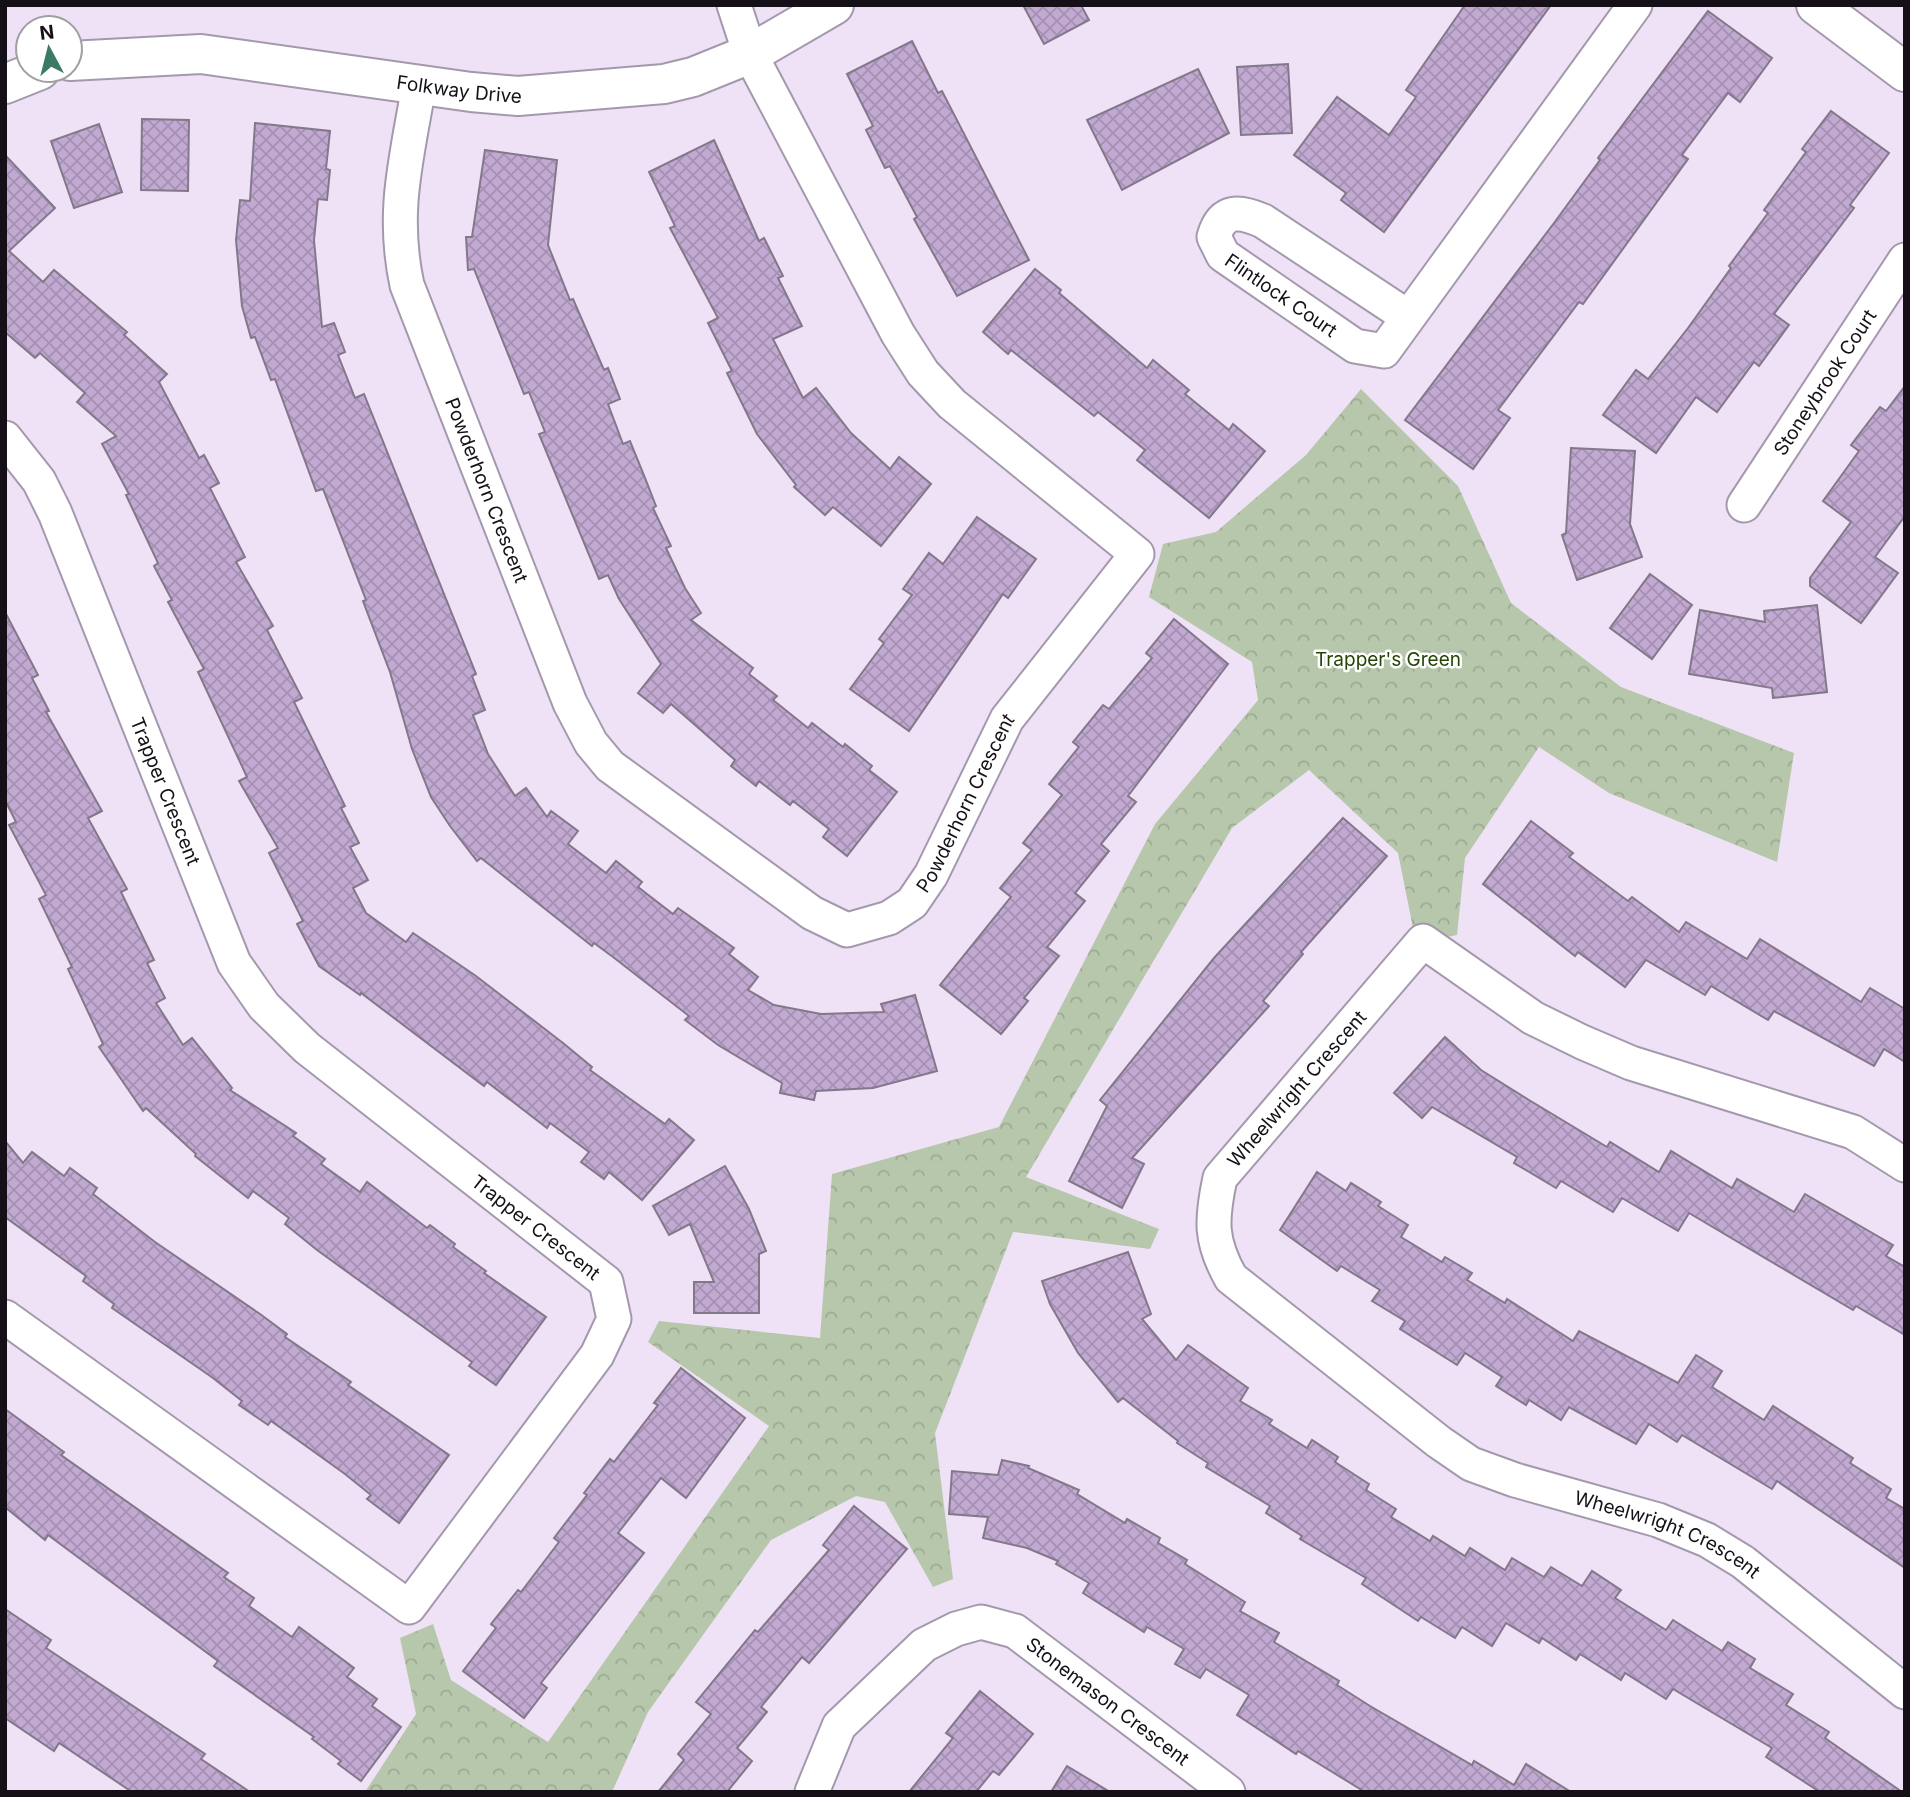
<svg xmlns="http://www.w3.org/2000/svg" width="1910" height="1797" viewBox="0 0 1910 1797" font-family="Inter,sans-serif">
<style>
.park{fill:url(#park-crowns)}
.building{fill:url(#building-cross-hatch);stroke:#83788a;stroke-width:2}
.lines{fill:none;stroke-linecap:round;stroke-linejoin:round}
.street-casing{stroke:#a499ac;stroke-width:37}
.secondary-casing{stroke:#a499ac;stroke-width:42}
.street{stroke:#fff;stroke-width:33}
.secondary{stroke:#fff;stroke-width:38}
.labels{text-anchor:middle;dominant-baseline:central;stroke-width:5;stroke-linejoin:round;paint-order:stroke}
.street-label{font-size:19px;fill:#151017;stroke:#fff}
.park-label{font-size:19px;fill:#284406;stroke:#fff}
</style>
<defs>
<pattern id="park-crowns" width="20" height="18" patternUnits="userSpaceOnUse" patternTransform="scale(1.75)"><rect width="20" height="18" fill="#b7c7ab"/><path d="M2 6a3 3 0 1 1 6 0M12 15a3 3 0 1 1 6 0" fill="none" stroke="#9caa92"/></pattern>
<pattern id="building-cross-hatch" width="8" height="8" patternUnits="userSpaceOnUse" patternTransform="scale(1.75)"><rect width="8" height="8" fill="#c1a9d1"/><path d="M0 0l8 8M0 8l8-8" fill="none" stroke="#a590b3"/></pattern>
</defs>
<rect width="100%" height="100%" fill="#efe2f7"/>
<path class="park" d="M1361 389 1458 486 1511 603 1621 687 1794 753 1777 862 1609 793 1539 747 1465 858 1457 935 1416 943 1398 853 1309 770 1232 828 1026 1177 1159 1229 1150 1249 1013 1232 935 1433 953 1579 933 1587 885 1502 856 1496 771 1540 648 1712 612 1792H365L416 1714 400 1638 433 1624 451 1680 548 1742 769 1426 648 1342 659 1321 820 1338 832 1174 999 1127 1155 824 1258 700 1252 662 1149 597 1163 544 1216 532 1306 455Z"/>
<g class="building">
<path d="M1023 5H1081L1089 20 1044 44Z"/>
<path d="M1465 5H1551L1384 232 1341 200 1346 193 1294 155 1337 97 1389 135 1416 97 1406 90Z"/>
<path d="M1708 11 1772 58 1740 102 1728 93 1682 155 1688 159 1583 304 1579 302 1498 410 1510 418 1473 469 1405 420 1554 223 1600 160 1598 158Z"/>
<path d="M912 41 938 93 942 91 1029 260 957 296 914 219 917 217 890 166 885 168 866 130 873 126 847 74Z"/>
<path d="M1288 64 1292 133 1241 135 1237 67Z"/>
<path d="M1198 69 1229 133 1122 190 1087 120Z"/>
<path d="M1831 111 1889 153 1850 205 1854 208 1774 314 1789 325 1759 366 1754 362 1717 412 1696 397 1656 453 1603 415 1636 370 1648 379 1688 328 1731 268 1729 266 1768 213 1764 210 1806 152 1802 149Z"/>
<path d="M142 119 189 120 188 191 141 190Z"/>
<path d="M255 123 330 131 326 169 330 170 327 200 318 199 314 240 322 327 334 323 345 352 338 355 355 398 364 394 476 674 472 676 485 710 473 715 488 754 515 796 526 788 547 817 551 811 578 831 568 844 606 873 616 861 642 882 638 887 673 914 678 908 734 948 729 954 758 977 748 990 774 1005 821 1014 884 1012 881 1004 915 995 937 1071 873 1088 816 1091 814 1100 780 1093 782 1083 718 1045 685 1020 689 1016 613 957 594 943 592 946 481 858 477 861 450 826 431 797 412 749 390 672 363 601 366 600 323 489 316 491 275 379 271 380 255 337 251 338 242 306 236 240 240 200 250 201Z"/>
<path d="M99 124 122 192 74 208 51 141Z"/>
<path d="M714 140 759 241 764 238 783 276 778 278 802 326 773 339 803 398 816 388 851 433 890 469 899 457 931 484 881 546 833 507 825 515 794 487 796 485 757 434 727 373 732 371 708 323 718 318 670 228 675 226 649 172Z"/>
<path d="M485 150 557 160 548 245 570 300 573 299 604 370 608 368 620 399 608 404 623 444 630 441 645 478 656 506 653 508 671 546 666 548 685 588 701 613 691 620 753 668 749 674 777 696 773 700 808 728 812 723 843 747 845 744 872 766 869 770 897 792 847 856 823 837 829 829 793 801 790 805 759 781 756 786 731 766 735 760 671 704 663 713 638 693 661 664 619 599 608 575 599 579 539 434 545 432 529 392 524 394 474 269 468 270 466 237H472Z"/>
<path d="M5 155 55 208 9 251 43 282 54 270 127 332 124 335 167 374 159 382 199 458 204 455 219 483 210 488 245 557 236 562 273 626 267 630 302 698 294 702 345 806 341 808 359 843 350 847 368 880 353 888 366 913 406 942 413 933 476 976 563 1043 592 1067 590 1070 665 1124 669 1119 694 1140 642 1200 609 1172 604 1179 581 1162 589 1152 550 1123 547 1128 487 1082 484 1086 361 993 360 995 319 966 297 924 303 921 269 853 278 848 239 781 247 777 198 672 204 669 168 602 172 600 154 566 158 563 126 495 129 494 102 444 116 436 77 402 85 393 40 353 35 358 5 332Z"/>
<path d="M1035 269 1061 290 1059 293 1147 368 1153 360 1189 390 1185 394 1229 430 1233 424 1265 451 1209 518 1137 460 1145 450 1098 412 1094 416 1011 350 1008 354 983 332Z"/>
<path d="M1905 386V516L1875 557 1898 573 1861 623 1810 586V578L1851 522 1823 501 1859 451 1851 445 1880 407 1886 411Z"/>
<path d="M1571 448 1635 451 1630 524 1642 557 1577 580 1562 535 1566 533Z"/>
<path d="M977 517 1036 559 1008 598 1003 594 909 731 850 689 884 643 879 639 912 595 903 589 929 553 943 564Z"/>
<path d="M1650 574 1692 605 1652 659 1610 628Z"/>
<path d="M1817 605 1827 692 1773 698 1772 688 1689 674 1700 610 1765 622 1764 611Z"/>
<path d="M5 612 38 675 32 678 49 711 46 712 102 811 88 818 127 889 121 892 154 960 147 963 165 998 156 1003 183 1045 192 1038 232 1088 230 1090 296 1133 293 1136 325 1159 321 1164 360 1192 367 1182 427 1228 430 1225 455 1244 453 1247 486 1271 484 1273 546 1317 496 1385 469 1366 472 1362 317 1250 285 1224 289 1218 253 1191 248 1198 195 1156 196 1154 146 1108 143 1111 99 1047 103 1044 68 969 72 967 39 899 46 895 9 825 16 822 5 800Z"/>
<path d="M1174 619 1228 664 1128 796 1136 802 1101 844 1109 851 1075 893 1085 901 1047 947 1059 956 1024 998 1028 1001 1001 1034 940 985 1011 897 1000 888 1032 850 1023 843 1062 795 1049 784 1079 747 1073 742 1103 705 1109 709 1152 658 1146 653Z"/>
<path d="M1343 818 1387 856 1301 952 1303 954 1263 1001 1269 1006 1132 1158 1144 1164 1122 1208 1069 1181 1107 1106 1100 1100 1214 958Z"/>
<path d="M1531 821 1573 853 1569 857 1628 901 1632 897 1679 932 1686 922 1747 959 1760 939 1861 1002 1870 988 1905 1009V1062L1884 1049 1874 1066 1774 1011 1768 1020 1711 986 1705 995 1646 960 1625 987 1578 952 1575 956 1483 884Z"/>
<path d="M1445 1037 1481 1070 1529 1100 1607 1147 1610 1142 1659 1172 1671 1151 1732 1188 1737 1179 1794 1212 1805 1194 1893 1245 1886 1256 1905 1267V1335L1856 1306 1853 1310 1689 1213 1678 1231 1622 1198 1613 1212 1561 1181 1556 1188 1514 1163 1517 1157 1432 1107 1422 1118 1394 1093Z"/>
<path d="M5 1141 23 1163 32 1152 64 1176 70 1168 97 1188 93 1194 155 1242 260 1314 287 1334 285 1337 351 1382 348 1385 449 1455 399 1523 367 1499 371 1495 345 1474 271 1421 268 1425 239 1405 242 1401 213 1378 112 1308 114 1304 83 1281 86 1276 5 1217Z"/>
<path d="M725 1166 749 1209 766 1251 759 1254V1313H694V1282H714L690 1224 669 1235 653 1206Z"/>
<path d="M1317 1172 1346 1191 1351 1183 1381 1202 1378 1206 1408 1225 1401 1237 1442 1262 1445 1257 1472 1273 1467 1280 1505 1303 1507 1299 1573 1341 1579 1331 1678 1383 1696 1355 1722 1371 1712 1387 1764 1420 1773 1406 1853 1458 1850 1463 1891 1489 1886 1498 1905 1509V1568L1777 1481 1772 1489 1682 1435 1677 1442 1649 1424 1636 1444 1569 1407 1561 1420 1529 1400 1526 1405 1496 1386 1502 1377 1465 1353 1457 1365 1400 1329 1405 1321 1372 1301 1380 1290 1341 1266 1337 1271 1280 1230Z"/>
<path d="M1128 1252 1151 1314 1142 1319 1176 1360 1188 1345 1248 1388 1240 1401 1272 1420 1269 1424 1307 1448 1312 1440 1338 1457 1335 1462 1369 1484 1366 1490 1396 1509 1391 1517 1430 1541 1433 1536 1465 1556 1470 1548 1505 1570 1512 1558 1544 1577 1551 1567 1582 1586 1592 1571 1621 1590 1615 1598 1666 1630 1673 1620 1722 1651 1728 1642 1755 1659 1750 1668 1793 1694 1786 1705 1829 1732 1825 1738 1902 1792H1820L1766 1757 1772 1748 1673 1689 1666 1699 1625 1673 1621 1680 1580 1654 1576 1660 1542 1638 1539 1643 1506 1623 1492 1646 1462 1627 1455 1638 1421 1617 1418 1621 1362 1584 1366 1578 1300 1539 1302 1536 1266 1513 1270 1506 1206 1467 1208 1463 1177 1443 1178 1441 1123 1398 1118 1402 1078 1353 1050 1304 1042 1281Z"/>
<path d="M681 1368 745 1418 686 1498 661 1478 618 1533 644 1553 541 1683 547 1688 524 1718 463 1671 496 1628 491 1624 518 1590 521 1592 559 1542 554 1538 587 1495 584 1493 610 1459 614 1462 658 1405 654 1403Z"/>
<path d="M5 1409 64 1452 61 1455 228 1573 224 1577 254 1598 249 1606 292 1637 299 1627 354 1668 347 1677 377 1699 372 1706 401 1727 361 1781 338 1764 341 1761 312 1739 314 1737 214 1666 218 1661 48 1535 45 1540 5 1507Z"/>
<path d="M1002 1460 1029 1466 1028 1468 1079 1490 1077 1494 1125 1523 1127 1519 1160 1538 1158 1543 1187 1560 1185 1564 1245 1602 1240 1611 1279 1633 1274 1642 1339 1681 1337 1685 1370 1706 1472 1765 1474 1761 1514 1785 1526 1764 1571 1792H1365L1298 1751 1296 1754 1237 1715 1249 1695 1206 1669 1200 1678 1175 1664 1184 1649 1147 1627 1144 1632 1083 1593 1089 1583 1056 1564 1058 1561 1027 1548 983 1538 988 1517 949 1514 952 1471 998 1475Z"/>
<path d="M854 1506 907 1549 809 1663 802 1657 761 1707 767 1712 737 1748 752 1761 727 1792H658L684 1760 678 1754 711 1714 696 1702 755 1630 758 1632 829 1550 823 1545Z"/>
<path d="M5 1609 51 1640 46 1648 205 1754 201 1759 250 1792H132L59 1743 54 1751 5 1718Z"/>
<path d="M980 1691 1033 1734 999 1775 993 1771 976 1792H909L953 1738 946 1733Z"/>
<path d="M1067 1766 1110 1792H1051Z"/>
</g>
<g class="lines">
<g class="street-casing">
<g id="street">
<path id="s1" d="M419 85C407 158 391 211 407 285L570 703 591 743 610 766 812 913 847 930 889 918 912 903 931 875 1007 719 1137 554 952 404 923 373 898 334 750 54 734 5"/>
<path id="s2" d="M1408 317 1263 221C1240 211 1222 208 1214 237L1223 255 1355 346 1384 351 1635 5"/>
<path id="s3" d="M5 438 39 481 55 513 234 963 264 1006 307 1048 606 1282 614 1319 597 1355 409 1607 5 1317"/>
<path id="s4" d="M1744 505 1905 260"/>
<path id="s5" d="M1905 1165 1853 1132 1631 1063 1582 1042 1533 1018 1423 941 1220 1178C1211 1220 1210 1241 1231 1278L1439 1442 1471 1464 1515 1480 1658 1520 1707 1540 1743 1562 1905 1692"/>
<path id="s6" d="M812 1792 839 1726 924 1645 956 1629 981 1622 1015 1631 1228 1792"/>
</g>
</g>
<g class="secondary-casing">
<g id="secondary">
<path d="M1816 5 1905 72"/>
<path id="s7" d="M70 61 201 54 471 92 518 96 664 84 693 77 750 54 834 5"/>
<path d="M5 84 40 70"/>
</g>
</g>
<use href="#street" class="street"/>
<use href="#secondary" class="secondary"/>
</g>
<g class="labels">
<g class="street-label">
<text stroke="none"><textPath href="#s7" startOffset="392">Folkway Drive</textPath></text>
<text stroke="none"><textPath href="#s2" startOffset="327">Flintlock Court</textPath></text>
<text stroke="none"><textPath href="#s4" startOffset="147">Stoneybrook Court</textPath></text>
<text stroke="none"><textPath href="#s1" startOffset="422">Powderhorn Crescent</textPath></text>
<text stroke="none"><textPath href="#s3" startOffset="390">Trapper Crescent</textPath></text>
<text stroke="none"><textPath href="#s1" startOffset="1199">Powderhorn Crescent</textPath></text>
<text transform="translate(1297 1089) rotate(-49)">Wheelwright Crescent</text>
<text stroke="none"><textPath href="#s3" startOffset="978">Trapper Crescent</textPath></text>
<text stroke="none"><textPath href="#s5" startOffset="1465">Wheelwright Crescent</textPath></text>
<text stroke="none"><textPath href="#s6" startOffset="402">Stonemason Crescent</textPath></text>
</g>
<g class="park-label">
<text x="1388" y="659">Trapper's Green</text>
</g>
</g>
<rect width="1910" height="1797" fill="none" stroke="#151017" stroke-width="14"/>
<g transform="translate(49 49) rotate(353)"><circle r="33" fill="#ffffff" stroke="#a19fa2" stroke-width="2"/>
<path d="M0-5L12 26L0 18L-12 26Z" fill="#3b7a67"/>
<text y="-10" font-size="19" font-weight="bold" text-anchor="middle" fill="#151017">N</text>
</g>
</svg>
